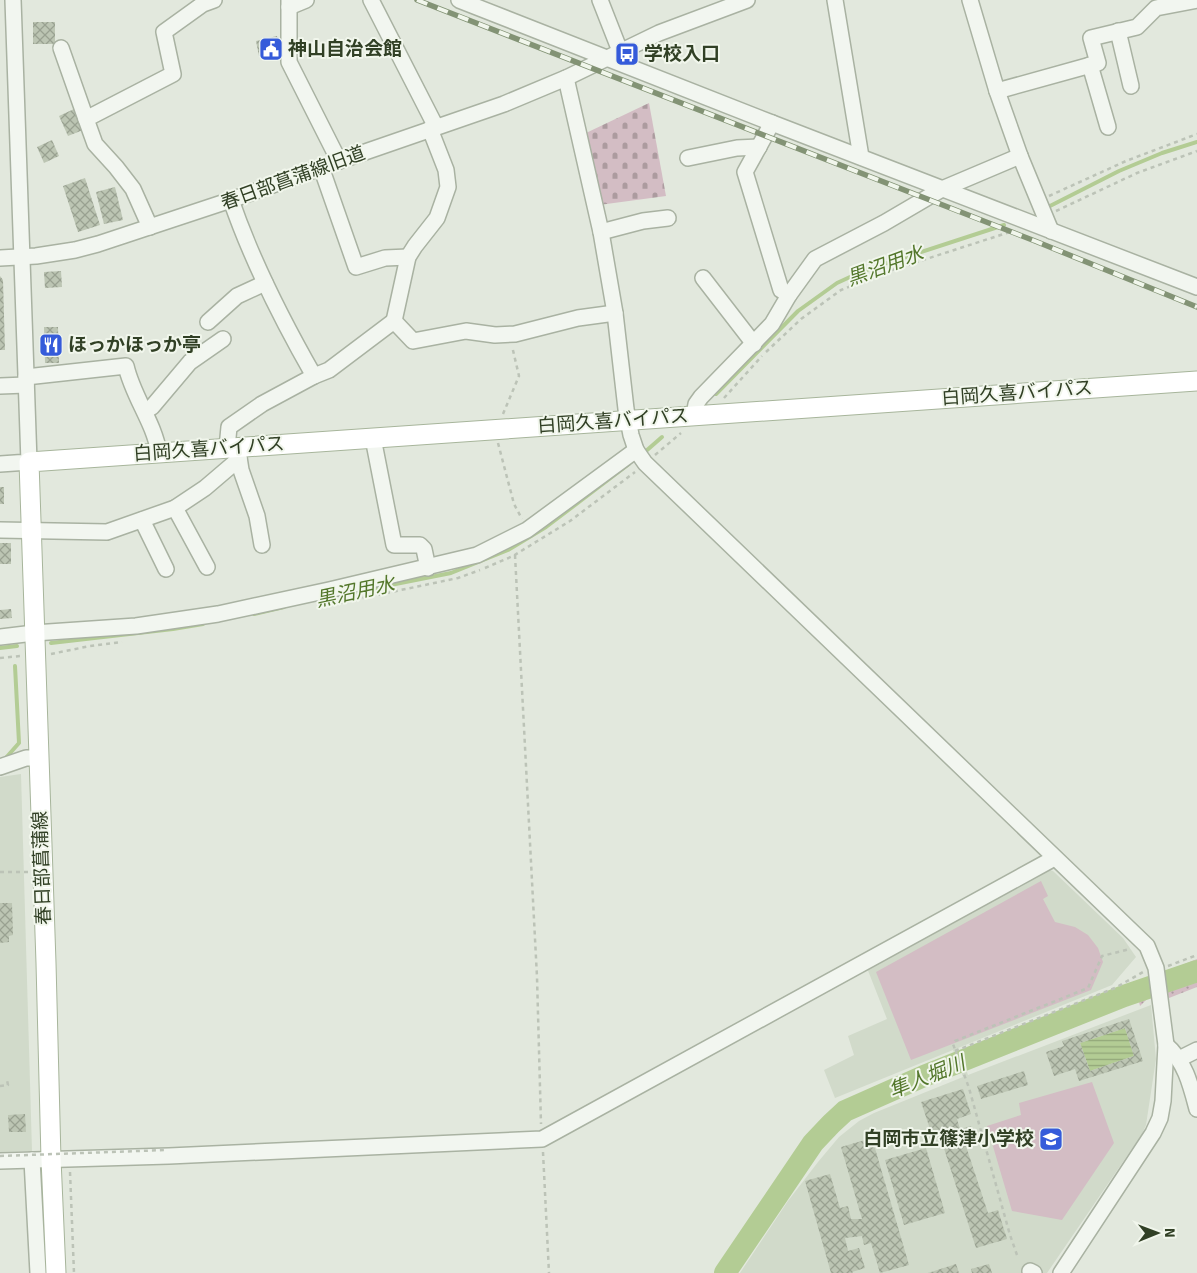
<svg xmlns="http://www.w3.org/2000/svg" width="1197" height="1273" viewBox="0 0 1197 1273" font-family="Signika,'Noto Sans JP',sans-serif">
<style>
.built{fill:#d1daca}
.grass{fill:url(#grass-dots)}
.cemetery{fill:url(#cemetery-stones)}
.pitch{fill:#d3bdc4}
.water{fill:url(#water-rules)}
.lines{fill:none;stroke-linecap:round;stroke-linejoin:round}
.stream{stroke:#b3cc94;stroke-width:4}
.river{stroke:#b3cc94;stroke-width:22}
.building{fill:url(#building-cross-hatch);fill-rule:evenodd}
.minor-casing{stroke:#a9b2a2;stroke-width:18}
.major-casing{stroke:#a7b59b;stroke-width:21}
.path{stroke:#bcc3b7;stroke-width:2.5;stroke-dasharray:4 4;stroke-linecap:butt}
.minor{stroke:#f2f6f0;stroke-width:15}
.major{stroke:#fff;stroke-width:19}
.rail-casing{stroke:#839375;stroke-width:5.5}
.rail{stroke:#f1f6ec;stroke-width:4;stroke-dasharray:11;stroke-linecap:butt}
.path-bridge{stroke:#bcc3b7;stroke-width:2.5;stroke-dasharray:4 4;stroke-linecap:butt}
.labels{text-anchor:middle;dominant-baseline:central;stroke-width:4;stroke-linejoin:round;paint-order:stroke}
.poi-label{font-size:19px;font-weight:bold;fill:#314025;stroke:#f1f6ec;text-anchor:start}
.street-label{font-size:19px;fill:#314025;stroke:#f1f6ec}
.water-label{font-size:20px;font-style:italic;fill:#53772b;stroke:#f1f6ec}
</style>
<defs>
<pattern id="grass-dots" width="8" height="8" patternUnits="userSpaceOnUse" patternTransform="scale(1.25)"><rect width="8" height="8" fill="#d3bdc4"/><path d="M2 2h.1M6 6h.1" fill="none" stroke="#ac9b9f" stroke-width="1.8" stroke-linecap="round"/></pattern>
<pattern id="cemetery-stones" width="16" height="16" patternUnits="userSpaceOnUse" patternTransform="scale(1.25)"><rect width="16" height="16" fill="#d3bdc4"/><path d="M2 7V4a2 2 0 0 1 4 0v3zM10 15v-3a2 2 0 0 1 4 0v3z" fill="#ac9b9f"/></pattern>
<pattern id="water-rules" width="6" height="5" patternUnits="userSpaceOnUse" patternTransform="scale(1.25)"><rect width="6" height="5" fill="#b3cc94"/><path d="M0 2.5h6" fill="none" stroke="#92a779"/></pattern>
<pattern id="building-cross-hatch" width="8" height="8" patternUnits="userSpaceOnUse" patternTransform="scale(1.25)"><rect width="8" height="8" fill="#bcc5b3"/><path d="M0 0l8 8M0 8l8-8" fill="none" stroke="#99a191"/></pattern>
</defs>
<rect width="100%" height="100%" fill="#e2e8dd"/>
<g class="built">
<path d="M21 774 32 1151 0 1152V777Z"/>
<path d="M1049 870 1053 871 1123 938 1136 957 1112 985 958 1048 968 1075 1151 1005 1156 1059 1146 1125 1142 1134 1047 1273H740L788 1201 818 1162 839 1137 859 1121 874 1113 963 1077 953 1050 835 1098 824 1070 854 1055 848 1036 887 1019 867 968Z"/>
</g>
<path class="grass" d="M1197 959V987L1169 998 1166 994 1149 997 1140 1006 1135 985 1163 975 1167 971Z"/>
<path class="cemetery" d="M649 103 666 196 599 205 586 133Z"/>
<g class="pitch">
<path d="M1041 881 1048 896 1043 899 1055 922 1075 927 1088 935 1098 948 1103 962 1091 990 911 1060 876 972Z"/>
<path d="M1092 1082 1114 1143 1062 1220 1012 1211 987 1126 1021 1115 1019 1103Z"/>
</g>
<path class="water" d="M1125 1028 1134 1056 1090 1071 1080 1043Z"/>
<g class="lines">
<g class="stream">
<path d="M1048 207 1119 171 1162 153 1197 142"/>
<path d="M716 394 798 311 837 283 863 271 1004 225"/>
<path d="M646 451 662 437"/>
<path d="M345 594 451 573 508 550 546 527 629 464"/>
<path d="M254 614 284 607"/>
<path d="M51 643 173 629 203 624"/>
<path d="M0 648 17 646"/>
<path d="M4 760 19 743 15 666"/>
</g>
<path class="river" d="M725 1273 813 1143 831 1124 845 1111 924 1076 1124 996 1197 971"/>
</g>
<g class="building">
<rect x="33" y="22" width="22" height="22"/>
<path d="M277 36 281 51 259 56 256 41Z"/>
<path d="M74 109 83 130 68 136 59 116Z"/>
<path d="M52 140 59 156 44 163 37 147Z"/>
<path d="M85 178 100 225 78 232 63 186Z"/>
<path d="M115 187 123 220 104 224 96 192Z"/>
<path d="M61 271 62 287 45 288 44 272Z"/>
<path d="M0 276 3 280 5 350H0Z"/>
<path d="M44 327H58L59 363H45Z"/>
<rect x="0" y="487" width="4" height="17"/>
<rect x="0" y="543" width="11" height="21"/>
<path d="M11 609 12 618 0 619V610Z"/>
<path d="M0 903H12L13 935 9 936V942L0 943Z"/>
<path d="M1129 1019 1143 1061 1079 1081 1075 1069 1054 1076 1046 1052 1064 1046 1062 1041ZM1125 1028 1134 1056 1090 1071 1080 1043Z"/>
<path d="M1024 1071 1028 1085 981 1099 977 1086Z"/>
<path d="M963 1089 971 1114 957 1119 960 1129 971 1126 974 1136 964 1140 988 1213 998 1210 1007 1239 976 1248 938 1130 931 1132 921 1102Z"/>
<path d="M25 1114 26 1132H9L8 1115Z"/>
<path d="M872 1138 909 1265 880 1273 871 1243 864 1245 862 1236 845 1238 848 1251 859 1248 865 1268 852 1272 853 1273H831L805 1181 830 1174 840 1208 848 1206 851 1219H862L841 1147Z"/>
<path d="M926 1148 945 1213 904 1225 885 1160Z"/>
<path d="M956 1264 959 1273H928Z"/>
<path d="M989 1264 992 1273H972L971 1269Z"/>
</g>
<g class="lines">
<g class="minor-casing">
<g id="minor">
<path d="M289 0V62L339 161"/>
<path d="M371 0 436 127"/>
<path d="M459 0 772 123 1197 287"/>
<path d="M600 0 620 51"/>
<path d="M835 0 861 157"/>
<path d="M970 0 997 91 1020 156 1051 231"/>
<path d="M289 7 306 0"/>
<path d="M1118 31 1131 86"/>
<path d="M61 48 86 119"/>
<path d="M1090 65 1108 127"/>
<path d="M566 78 601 232 615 313 626 409 631 435 636 450 645 463 1147 946 1156 968 1166 1045 1163 1101 1160 1118 1153 1133 1061 1273"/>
<path d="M997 91 1098 63 1091 38 1137 27 1156 8 1197 0"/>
<path d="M772 123 745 172 781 290 789 295"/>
<path d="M688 158 737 148 759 147"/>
<path d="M321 167 356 267 385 258 408 257"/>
<path d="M231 200C252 261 282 320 314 376"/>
<path d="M150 227 133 189 116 167 95 144 86 119 173 74 164 32 203 4 214 0"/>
<path d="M601 232 643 221 668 218"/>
<path d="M0 258 36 256 75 250 98 244 231 200 339 161 504 104 566 78 659 33 747 0"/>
<path d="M703 278 754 344"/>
<path d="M394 321 408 257 415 246 437 218 448 187 446 170 430 129"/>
<path d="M208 322 237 296 265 283"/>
<path d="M26 377 126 366C133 397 154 422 159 453"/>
<path d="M0 386 26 385"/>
<path d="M145 411 152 407 190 362 223 339"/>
<path d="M694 415 696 404 701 397 772 324 789 295 815 259 884 223 942 189 1020 156"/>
<path d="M373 438 394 545H420L424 549 428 568"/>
<path d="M227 448 229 427 262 404 314 376 329 370 394 321 413 341 466 331 495 335 515 334 578 318 615 313"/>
<path d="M238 451 241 470 257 516 262 545"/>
<path d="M0 464 29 462 13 0"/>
<path d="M175 508 207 567"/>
<path d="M142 520 166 569"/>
<path d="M0 530 107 532 175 508 205 488 239 459"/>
<path d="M0 637 34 633 136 626 218 614 329 590 477 555 527 530 636 450"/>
<path d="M0 767 26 758H38"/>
<path d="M1166 1045C1185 1061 1191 1086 1197 1109"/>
<path d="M1179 1059 1197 1050"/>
<path d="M32 1160 38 1273"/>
<path d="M0 1161 169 1156 542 1139 1049 861 1053 857"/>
<path d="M1030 1271 1034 1273"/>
</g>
</g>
<g class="major-casing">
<path id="major" d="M56 1273 51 1159 46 963 29 462 1197 381"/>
</g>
<g class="path">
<path d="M1049 196 1126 161 1197 134"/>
<path d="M1056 211 1137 173 1197 151"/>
<path d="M766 352 801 319 841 290 889 271 1013 231"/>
<path d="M724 398 762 356"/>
<path d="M503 414 519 376 512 346"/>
<path d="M498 443 514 504 522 519"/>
<path d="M655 455 681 433"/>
<path d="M515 555 537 977 541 1124"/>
<path d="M485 568 513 556 570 521 635 472"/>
<path d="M339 603 458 578 480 570"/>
<path d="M51 654 90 646 122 642"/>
<path d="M0 658 21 656"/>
<path d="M0 872H28"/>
<path d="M1168 966 1197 955"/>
<path d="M955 1051 1115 988 1143 972"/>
<path d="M0 1086 8 1085 7 1080"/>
<path d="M543 1152 549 1273"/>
<path d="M70 1172 74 1273"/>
<path d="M1017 1255 1010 1235 969 1088 953 1044 955 1041 1088 988 1102 956 1130 949"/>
</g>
<use href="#minor" class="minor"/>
<use href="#major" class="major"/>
<g class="rail-casing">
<path id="rail" d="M417 0 1035 241 1197 307"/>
</g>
<use href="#rail" class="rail"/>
<path class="path-bridge" d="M0 1156 166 1150"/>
</g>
<defs>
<g id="civic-square" transform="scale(1.25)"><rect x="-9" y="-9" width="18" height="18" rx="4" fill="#355bda" stroke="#f1f6ec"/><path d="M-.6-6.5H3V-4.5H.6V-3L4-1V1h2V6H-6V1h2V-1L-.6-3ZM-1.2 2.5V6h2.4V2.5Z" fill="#fff"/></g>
<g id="bus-square" transform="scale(1.25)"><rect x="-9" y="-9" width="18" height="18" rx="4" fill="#355bda" stroke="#f1f6ec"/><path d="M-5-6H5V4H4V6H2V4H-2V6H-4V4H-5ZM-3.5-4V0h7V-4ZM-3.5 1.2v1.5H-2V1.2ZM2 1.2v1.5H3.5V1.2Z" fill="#fff"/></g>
<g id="restaurant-square" transform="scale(1.25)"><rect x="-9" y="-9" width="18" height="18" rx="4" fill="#355bda" stroke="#f1f6ec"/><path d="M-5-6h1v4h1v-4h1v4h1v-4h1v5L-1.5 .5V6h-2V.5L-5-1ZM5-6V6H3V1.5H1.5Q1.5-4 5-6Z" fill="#fff"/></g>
<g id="school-square" transform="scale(1.25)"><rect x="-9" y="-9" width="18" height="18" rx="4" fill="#355bda" stroke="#f1f6ec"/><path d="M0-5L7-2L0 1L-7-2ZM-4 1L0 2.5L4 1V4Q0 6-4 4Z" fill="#fff"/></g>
</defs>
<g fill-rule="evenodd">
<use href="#civic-square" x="271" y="49"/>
<use href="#bus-square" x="627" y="54"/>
<use href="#restaurant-square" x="51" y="345"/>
<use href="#school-square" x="1051" y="1139"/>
</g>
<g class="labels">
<g class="poi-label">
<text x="288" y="49">神山自治会館</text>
<text x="644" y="54">学校入口</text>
<text x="68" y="345">ほっかほっか亭</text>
<text x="1034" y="1139" text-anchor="end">白岡市立篠津小学校</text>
</g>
<g class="street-label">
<text transform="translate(293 178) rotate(-20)">春日部菖蒲線旧道</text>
<text transform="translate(1017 393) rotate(-4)">白岡久喜バイパス</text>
<text transform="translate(613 421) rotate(-4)">白岡久喜バイパス</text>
<text transform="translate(209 449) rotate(-4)">白岡久喜バイパス</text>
<text transform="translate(42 868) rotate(-92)">春日部菖蒲線</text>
</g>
<g class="water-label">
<text transform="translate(885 266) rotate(-20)">黒沼用水</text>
<text transform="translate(355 592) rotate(-12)">黒沼用水</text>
<text transform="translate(927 1077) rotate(-22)">隼人堀川</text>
</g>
</g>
<g transform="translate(1157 1233) rotate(89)" stroke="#f1f6ec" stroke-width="4" paint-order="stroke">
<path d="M0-4L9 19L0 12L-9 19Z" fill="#314025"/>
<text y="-8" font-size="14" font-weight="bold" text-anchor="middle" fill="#314025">N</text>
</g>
</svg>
